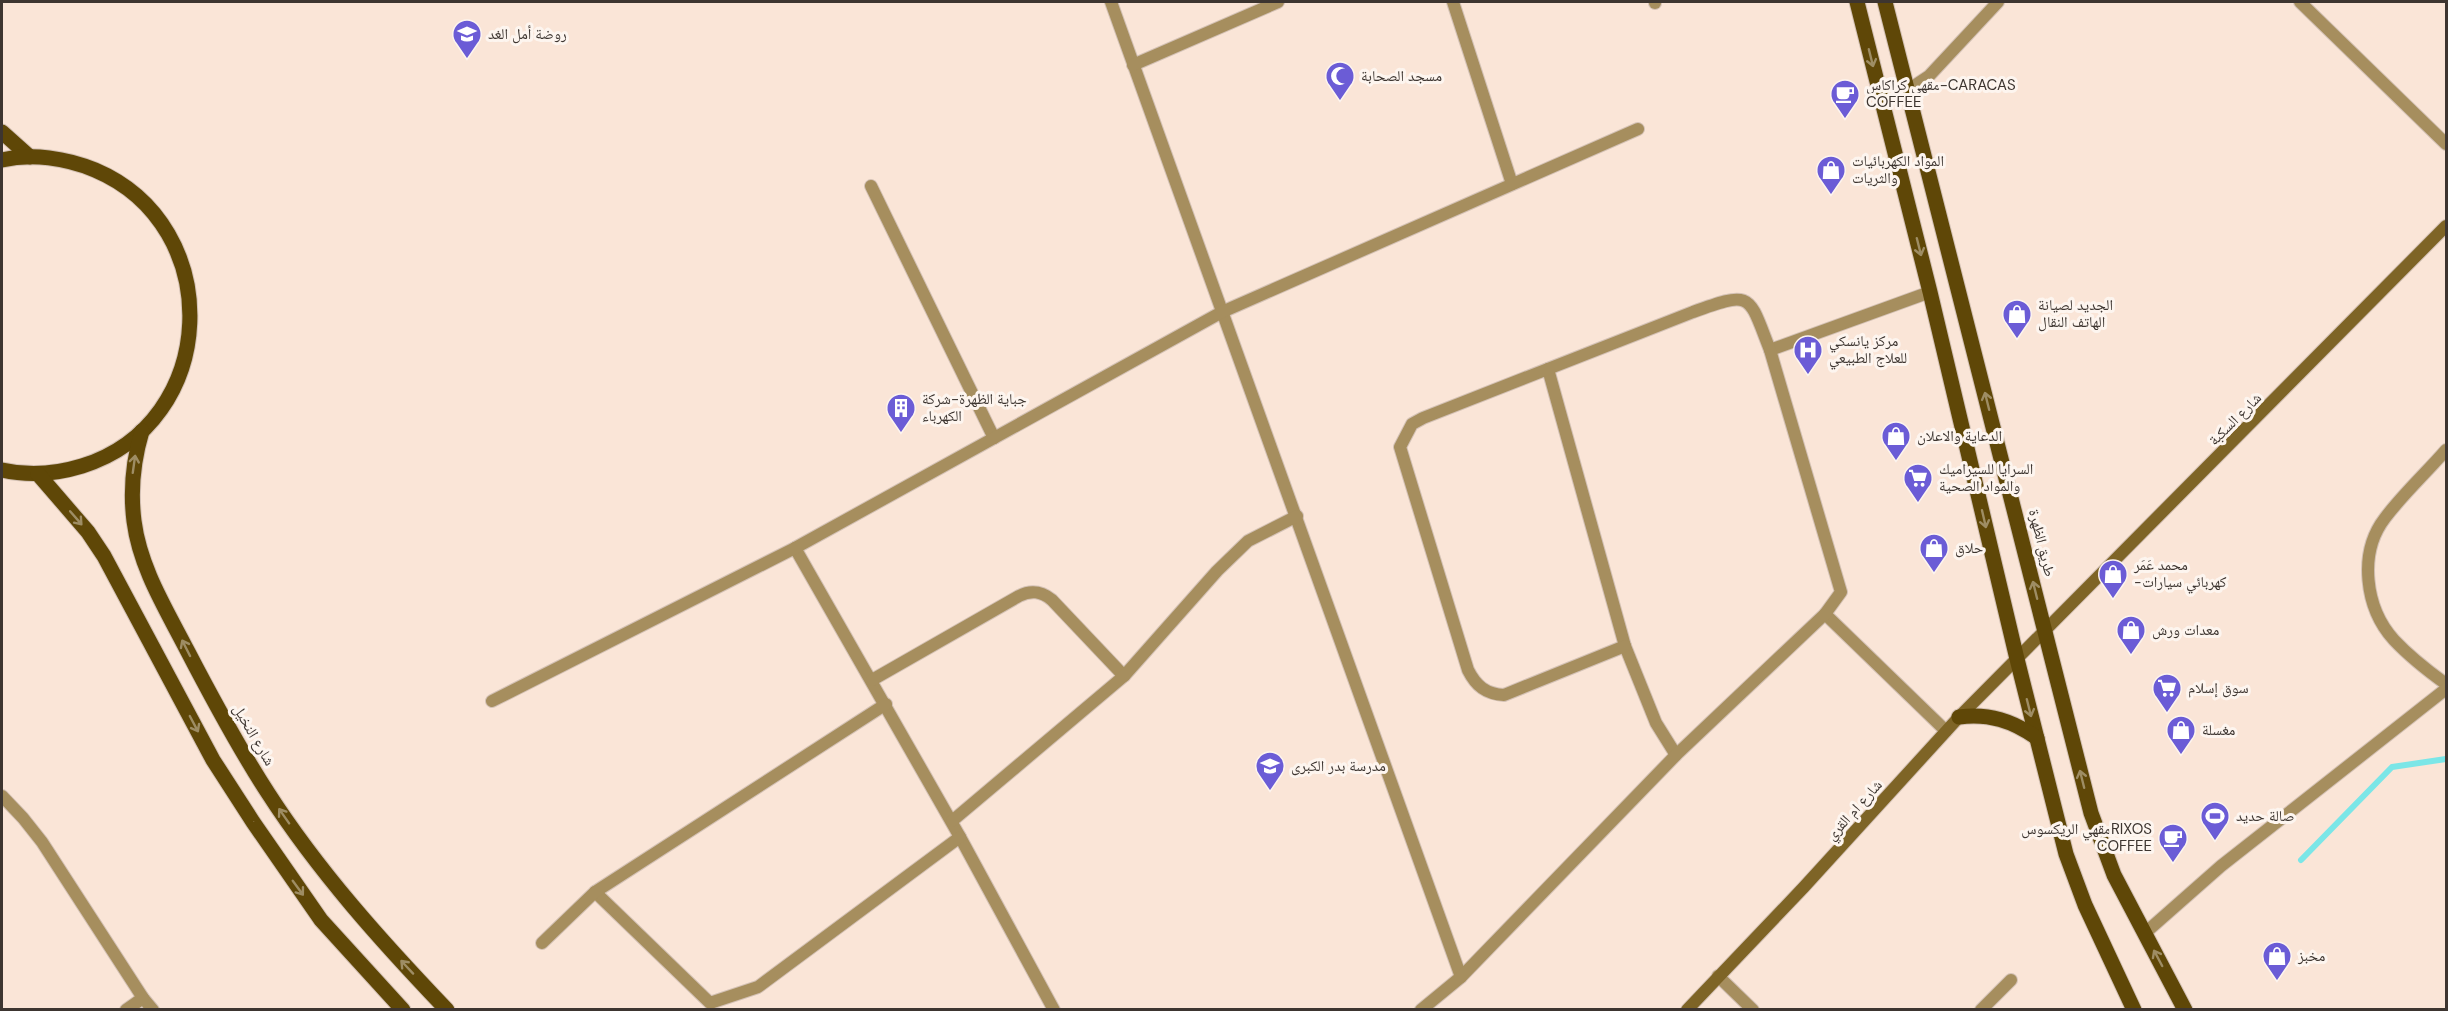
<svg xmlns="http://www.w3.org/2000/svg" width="2448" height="1011" viewBox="0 0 2448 1011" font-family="'DM Sans','Noto Naskh Arabic',sans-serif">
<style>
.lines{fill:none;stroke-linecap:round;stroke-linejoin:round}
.stream{stroke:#7be6e7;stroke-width:6}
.street-casing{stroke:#d4c2b6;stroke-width:14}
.secondary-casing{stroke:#d4c2b6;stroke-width:14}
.primary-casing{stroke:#d4c2b6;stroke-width:17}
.street{stroke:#a68e5e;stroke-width:12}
.secondary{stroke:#7e6426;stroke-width:12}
.primary{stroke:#5f4707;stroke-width:15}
.oneway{stroke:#9e8d64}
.labels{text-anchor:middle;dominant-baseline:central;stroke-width:6;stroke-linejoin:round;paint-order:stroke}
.poi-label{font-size:15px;fill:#3d3530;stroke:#fdf5ef;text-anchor:start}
.street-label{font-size:15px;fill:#3d3530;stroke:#fdf5ef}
</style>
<rect width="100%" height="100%" fill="#fae5d7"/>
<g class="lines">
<path class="stream" d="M2301 860 2392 767 2446 759"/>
<g class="street-casing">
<g id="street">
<path d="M1111 2 1461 977"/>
<path d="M1453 2 1512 184"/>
<path d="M1655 2V3"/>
<path d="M2300 2 2446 144"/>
<path d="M1133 65 1278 2"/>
<path d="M1908 90 1929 76 1998 2"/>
<path d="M871 186 994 438"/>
<path d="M1770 350 1930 292"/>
<path d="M1548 369 1625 646 1656 723 1676 755"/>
<path d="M2446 450C2426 473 2403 494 2385 518 2358 553 2365 608 2394 640 2410 657 2428 671 2446 684"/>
<path d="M795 548 960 837 1054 1010"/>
<path d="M1825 614 1946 731"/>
<path d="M872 680 1019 596C1031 590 1041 591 1052 600L1124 676"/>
<path d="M492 701 795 548 1222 312 1638 129"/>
<path d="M2 796 23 818 42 842 143 998 153 1010"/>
<path d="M952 821 1124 676 1217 571 1248 541 1297 516"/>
<path d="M595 892 710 1003 758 987 960 837"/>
<path d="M2145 933 2221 866 2446 689"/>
<path d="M542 943 595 892 886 704"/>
<path d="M1718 976 1753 1010"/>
<path d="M126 1010 143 998"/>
<path d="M1421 1010 1461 977 1676 755 1825 614 1841 592 1770 350C1748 294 1753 290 1693 312L1423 418 1412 424 1400 447 1468 670C1476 686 1486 694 1504 695L1625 646"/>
<path d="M1981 1010 2011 980"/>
</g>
</g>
<g class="secondary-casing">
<path id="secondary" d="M1687 1010 1804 887 1959 717 2446 226"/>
</g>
<g class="primary-casing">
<g id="primary">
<path d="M1857 2 1930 292 2017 659 2066 854 2085 905 2134 1010"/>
<path d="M1885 2 2091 813 2114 875 2185 1010"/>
<path d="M2 132 30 157"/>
<path d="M2 160C32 153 66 158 95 170 227 226 220 423 82 466 56 474 28 476 2 470"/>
<path d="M142 431C133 461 130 489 134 521 140 568 166 609 187 650 212 698 238 747 268 793 319 872 382 942 447 1010"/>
<path d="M38 474 88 532 104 556 213 760 253 822 321 920 403 1010"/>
<path d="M1959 717C1989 713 2013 721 2037 738"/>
</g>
</g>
<use href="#street" class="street"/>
<use href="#secondary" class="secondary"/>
<use href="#primary" class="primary"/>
</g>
<defs><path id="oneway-shaft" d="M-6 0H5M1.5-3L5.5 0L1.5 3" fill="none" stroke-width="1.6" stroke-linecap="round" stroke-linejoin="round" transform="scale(1.5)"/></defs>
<g class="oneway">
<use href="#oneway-shaft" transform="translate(1871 58) rotate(76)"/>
<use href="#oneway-shaft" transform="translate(1919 247) rotate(76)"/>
<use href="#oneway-shaft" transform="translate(1987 401) rotate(-104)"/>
<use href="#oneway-shaft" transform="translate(134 464) rotate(-82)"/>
<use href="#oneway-shaft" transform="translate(76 518) rotate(49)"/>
<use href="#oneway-shaft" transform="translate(1984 519) rotate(77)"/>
<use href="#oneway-shaft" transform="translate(2035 590) rotate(-104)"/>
<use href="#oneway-shaft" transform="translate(186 648) rotate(-117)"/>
<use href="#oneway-shaft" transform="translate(2029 708) rotate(76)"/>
<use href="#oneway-shaft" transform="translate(194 724) rotate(62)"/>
<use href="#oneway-shaft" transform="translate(2082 779) rotate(-104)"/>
<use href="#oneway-shaft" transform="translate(284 816) rotate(-125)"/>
<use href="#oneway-shaft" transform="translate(298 888) rotate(54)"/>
<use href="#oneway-shaft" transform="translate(2158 958) rotate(-118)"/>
<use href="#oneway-shaft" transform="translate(407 967) rotate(-133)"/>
</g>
<defs>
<g id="school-pin" transform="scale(1.5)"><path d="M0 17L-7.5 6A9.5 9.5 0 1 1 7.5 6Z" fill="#6b5cd6" stroke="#fdf5ef"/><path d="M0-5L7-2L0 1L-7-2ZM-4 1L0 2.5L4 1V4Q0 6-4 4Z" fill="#fff"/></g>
<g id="mosque-pin" transform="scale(1.5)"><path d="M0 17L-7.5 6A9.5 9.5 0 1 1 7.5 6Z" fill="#6b5cd6" stroke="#fdf5ef"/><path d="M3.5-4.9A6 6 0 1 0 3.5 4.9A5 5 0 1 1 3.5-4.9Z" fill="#fff"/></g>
<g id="cafe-pin" transform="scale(1.5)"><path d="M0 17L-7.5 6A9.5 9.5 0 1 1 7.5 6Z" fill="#6b5cd6" stroke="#fdf5ef"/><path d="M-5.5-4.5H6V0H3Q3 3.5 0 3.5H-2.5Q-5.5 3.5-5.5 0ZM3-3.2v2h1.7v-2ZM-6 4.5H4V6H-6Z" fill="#fff"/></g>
<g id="shop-pin" transform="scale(1.5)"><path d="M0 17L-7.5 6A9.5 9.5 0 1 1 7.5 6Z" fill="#6b5cd6" stroke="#fdf5ef"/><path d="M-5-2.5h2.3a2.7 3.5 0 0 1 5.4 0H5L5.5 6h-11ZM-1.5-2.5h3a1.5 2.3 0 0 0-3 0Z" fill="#fff"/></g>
<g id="hospital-pin" transform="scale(1.5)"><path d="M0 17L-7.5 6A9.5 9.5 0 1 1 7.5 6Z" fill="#6b5cd6" stroke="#fdf5ef"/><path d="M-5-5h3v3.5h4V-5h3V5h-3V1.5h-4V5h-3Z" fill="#fff"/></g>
<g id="building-pin" transform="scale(1.5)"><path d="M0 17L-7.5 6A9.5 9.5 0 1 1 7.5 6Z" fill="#6b5cd6" stroke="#fdf5ef"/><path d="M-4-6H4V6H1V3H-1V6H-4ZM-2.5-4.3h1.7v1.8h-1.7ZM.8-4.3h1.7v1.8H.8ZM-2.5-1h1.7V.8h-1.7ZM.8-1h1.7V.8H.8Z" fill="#fff"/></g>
<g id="supermarket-pin" transform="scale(1.5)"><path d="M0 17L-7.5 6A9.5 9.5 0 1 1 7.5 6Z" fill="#6b5cd6" stroke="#fdf5ef"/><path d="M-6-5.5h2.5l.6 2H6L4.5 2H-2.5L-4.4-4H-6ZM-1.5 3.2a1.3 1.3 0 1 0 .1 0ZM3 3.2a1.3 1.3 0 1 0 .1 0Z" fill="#fff"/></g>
<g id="stadium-pin" transform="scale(1.5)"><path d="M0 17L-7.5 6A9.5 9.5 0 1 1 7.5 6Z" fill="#6b5cd6" stroke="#fdf5ef"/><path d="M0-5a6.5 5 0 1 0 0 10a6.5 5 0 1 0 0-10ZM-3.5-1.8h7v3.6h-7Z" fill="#fff"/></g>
</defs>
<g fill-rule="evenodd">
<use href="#school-pin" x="467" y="34"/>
<use href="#mosque-pin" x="1340" y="76"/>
<use href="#cafe-pin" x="1845" y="94"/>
<use href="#shop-pin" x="1831" y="170"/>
<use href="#shop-pin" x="2017" y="314"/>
<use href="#hospital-pin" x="1808" y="350"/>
<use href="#building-pin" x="901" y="408"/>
<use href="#shop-pin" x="1896" y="436"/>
<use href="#supermarket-pin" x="1918" y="478"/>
<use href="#shop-pin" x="1934" y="548"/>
<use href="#shop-pin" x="2113" y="574"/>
<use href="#shop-pin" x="2131" y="630"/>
<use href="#supermarket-pin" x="2167" y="688"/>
<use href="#shop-pin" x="2181" y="730"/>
<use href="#school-pin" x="1270" y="766"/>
<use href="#stadium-pin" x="2215" y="816"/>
<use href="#cafe-pin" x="2173" y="838"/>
<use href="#shop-pin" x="2277" y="956"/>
</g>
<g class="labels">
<g class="poi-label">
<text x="488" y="34">روضة أمل الغد</text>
<text x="1361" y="76">مسجد الصحابة</text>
<text x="1866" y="85">مقهي كراكاس-CARACAS<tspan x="1866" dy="17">COFFEE</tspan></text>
<text x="1852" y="161">المواد الكهربائيات<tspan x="1852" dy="17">والثريات</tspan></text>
<text x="2038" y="305">الجديد لصيانة<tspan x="2038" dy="17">الهاتف النقال</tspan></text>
<text x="1829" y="341">مركز يانسكي<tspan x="1829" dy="17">للعلاج الطبيعي</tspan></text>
<text x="922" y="399">جباية الظهرة-شركة<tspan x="922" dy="17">الكهرباء</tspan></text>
<text x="1917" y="436">الدعاية والاعلان</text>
<text x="1939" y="469">السرايا للسيراميك<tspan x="1939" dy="17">والمواد الصحية</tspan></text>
<text x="1955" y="548">حلاق</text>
<text x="2134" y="565">محمد عَمَر<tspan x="2134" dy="17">-كهربائي سيارات</tspan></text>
<text x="2152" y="630">معدات ورش</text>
<text x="2188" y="688">سوق إسلام</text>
<text x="2202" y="730">مغسلة</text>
<text x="1291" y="766">مدرسة بدر الكبرى</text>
<text x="2236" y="816">صالة حديد</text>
<text x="2152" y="829" text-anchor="end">مقهي الريكسوسRIXOS<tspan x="2152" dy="17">COFFEE</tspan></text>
<text x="2298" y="956">مخبز</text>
</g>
<g class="street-label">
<text transform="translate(2235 419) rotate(-45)">شارع السكبة</text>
<text transform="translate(2042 543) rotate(76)">طريق الظهرة</text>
<text transform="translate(254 735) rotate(60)">شارع النخيل</text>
<text transform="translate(1854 810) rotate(-48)">شارع ام القري</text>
</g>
</g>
<rect width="2448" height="1011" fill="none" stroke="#3d3530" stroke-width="6"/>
</svg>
